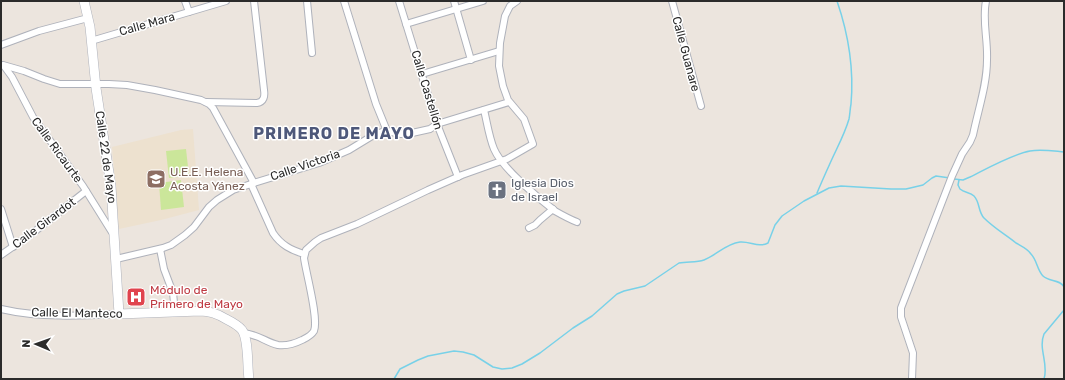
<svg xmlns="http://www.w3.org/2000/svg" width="1065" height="380" viewBox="0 0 1065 380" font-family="Rubik,sans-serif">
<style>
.education{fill:#ede1cf}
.pitch{fill:#cbe69a}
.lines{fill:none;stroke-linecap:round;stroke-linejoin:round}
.stream{stroke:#78d1e8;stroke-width:1.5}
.street-casing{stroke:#afb2bb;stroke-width:8}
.secondary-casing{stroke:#afb2bb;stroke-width:10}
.street{stroke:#fff;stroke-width:6}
.secondary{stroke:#fff;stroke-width:9}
.labels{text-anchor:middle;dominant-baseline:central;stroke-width:3;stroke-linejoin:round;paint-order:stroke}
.street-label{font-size:12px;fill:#2b2b2b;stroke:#fff}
.education-label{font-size:12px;fill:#785e54;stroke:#fff;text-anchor:start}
.worship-label{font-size:12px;fill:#5b616d;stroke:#fff;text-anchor:start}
.health-label{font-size:12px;fill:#be3a42;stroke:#fff;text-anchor:start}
.district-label{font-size:16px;font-weight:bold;letter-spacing:1px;fill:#4e587a;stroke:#fff}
</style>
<rect width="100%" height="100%" fill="#ece5de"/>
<path class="education" d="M193 129 199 210 161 220 119 229 112 147 181 130Z"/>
<g class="pitch">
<path d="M186 149 189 176 169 178 166 151Z"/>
<path d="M181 180 184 207 161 210 159 183Z"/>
</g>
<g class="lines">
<g class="stream">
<path d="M954 179 963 180 970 177C986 169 1013 154 1030 151 1041 149 1053 151 1064 152"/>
<path d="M959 180 958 185 960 189C965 193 970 192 974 196 980 202 978 212 984 218 994 228 1006 235 1016 243 1021 246 1028 249 1031 254 1037 260 1037 270 1043 276 1049 282 1060 279 1064 287"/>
<path d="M817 193C822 181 827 170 832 159 838 146 845 133 849 119 850 114 850 109 851 104 854 70 848 33 837 1"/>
<path d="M394 379 400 369 418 360 428 356 454 351 463 352 474 355 493 367 502 369 512 368 522 364 540 353 573 328 592 316 617 294 624 291 645 286 679 263C687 261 696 263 704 260 717 255 725 244 740 242 750 241 759 248 768 243L775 225 782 216 804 201 829 188 841 186 891 189H906L923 185 932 178 936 176 950 178"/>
<path d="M1044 379C1049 364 1038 349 1044 334L1064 310"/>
</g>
<g class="street-casing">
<g id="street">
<path d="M185 1 189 12"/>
<path d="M307 1 312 53"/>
<path d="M344 1 376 104 387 131"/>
<path d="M399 1 437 124 458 177"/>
<path d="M454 1 471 60"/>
<path d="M672 1 701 106"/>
<path d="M406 24 483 1"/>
<path d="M91 41 226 1"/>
<path d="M1 45 39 31 88 18"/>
<path d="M3 65 24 71 44 79 60 84H109L127 85 155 90 201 100 209 104 213 108 254 183"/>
<path d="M4 66 12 77 33 117 83 186 113 234"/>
<path d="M422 74 499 51"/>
<path d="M206 102 257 103C264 102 265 96 264 90L254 1"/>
<path d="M484 110C487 122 489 137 494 149 502 168 538 198 555 211 562 215 569 219 577 222"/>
<path d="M251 184 273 233C281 245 291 250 304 254"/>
<path d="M1 209 13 247"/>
<path d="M529 228 535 225 540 220 553 209"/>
<path d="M160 249 164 269 173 293 175 312"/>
<path d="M1 255 34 232 86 191"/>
<path d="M116 259 163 248 171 245 185 235 194 227 209 207 217 200 233 190 254 183 319 163 349 150 372 136 382 132 387 131 401 134 412 133 430 129 437 124 509 102"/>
<path d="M1 309C40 318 80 316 119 314"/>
<path d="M243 333C258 334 265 342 278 345 286 346 294 344 302 340 306 338 311 336 314 331 319 319 306 273 304 258L306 250 315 242 321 238 357 224 428 190 462 175 507 159 533 144 524 119 508 100 503 86 499 66 500 43 505 16 510 6 517 1"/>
<path d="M912 379 913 353 901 317V308L952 176 962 154 970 142 973 135C978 110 987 85 987 60 988 40 982 20 986 1"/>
</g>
</g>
<g class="secondary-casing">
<path id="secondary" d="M84 1 90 27 96 88 111 186 119 314 200 311C210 311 218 314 226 319 232 322 238 325 242 330 249 340 247 366 249 379"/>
</g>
<use href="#street" class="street"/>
<use href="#secondary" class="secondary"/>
</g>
<defs>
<g id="school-square" transform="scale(1)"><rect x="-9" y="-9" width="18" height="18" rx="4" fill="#8d6e63" stroke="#fff"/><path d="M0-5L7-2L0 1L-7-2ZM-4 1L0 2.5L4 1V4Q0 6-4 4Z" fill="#fff"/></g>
<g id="church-square" transform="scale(1)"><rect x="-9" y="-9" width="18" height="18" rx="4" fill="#6b7280" stroke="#fff"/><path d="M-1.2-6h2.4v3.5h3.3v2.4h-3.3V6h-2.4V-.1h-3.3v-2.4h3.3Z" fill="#fff"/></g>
<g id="hospital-square" transform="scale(1)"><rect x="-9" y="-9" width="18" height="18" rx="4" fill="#e0444e" stroke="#fff"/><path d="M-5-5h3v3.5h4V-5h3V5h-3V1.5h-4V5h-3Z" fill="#fff"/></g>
</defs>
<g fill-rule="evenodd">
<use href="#school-square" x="156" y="179"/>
<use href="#church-square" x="497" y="190"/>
<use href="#hospital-square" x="136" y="297"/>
</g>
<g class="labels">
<g class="street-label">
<text transform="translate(147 24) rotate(-16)">Calle Mara</text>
<text transform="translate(686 54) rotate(75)">Calle Guanare</text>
<text transform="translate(427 90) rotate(73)">Calle Castellón</text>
<text transform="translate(57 150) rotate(54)">Calle Ricaurte</text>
<text transform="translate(106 157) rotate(82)">Calle 22 de Mayo</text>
<text transform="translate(305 165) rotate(-19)">Calle Victoria</text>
<text transform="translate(44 223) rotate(-37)">Calle Girardot</text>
<text transform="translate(77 313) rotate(1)">Calle El Manteco</text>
</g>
<g class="education-label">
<text x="170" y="172">U.E.E. Helena<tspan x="170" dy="14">Acosta Yánez</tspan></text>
</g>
<g class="worship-label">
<text x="511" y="183">Iglesia Dios<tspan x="511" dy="14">de Israel</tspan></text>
</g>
<g class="health-label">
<text x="150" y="290">Módulo de<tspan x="150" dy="14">Primero de Mayo</tspan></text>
</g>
<g class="district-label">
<text x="334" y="133">PRIMERO DE MAYO</text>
</g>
</g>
<rect width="1065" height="380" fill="none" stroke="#2b2b2b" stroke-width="4"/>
<g transform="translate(36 344) rotate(272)" stroke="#ffffff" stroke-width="3" paint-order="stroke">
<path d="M0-3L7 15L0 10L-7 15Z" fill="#2b2b2b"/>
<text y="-6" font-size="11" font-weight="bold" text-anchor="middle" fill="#2b2b2b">N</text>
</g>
</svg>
